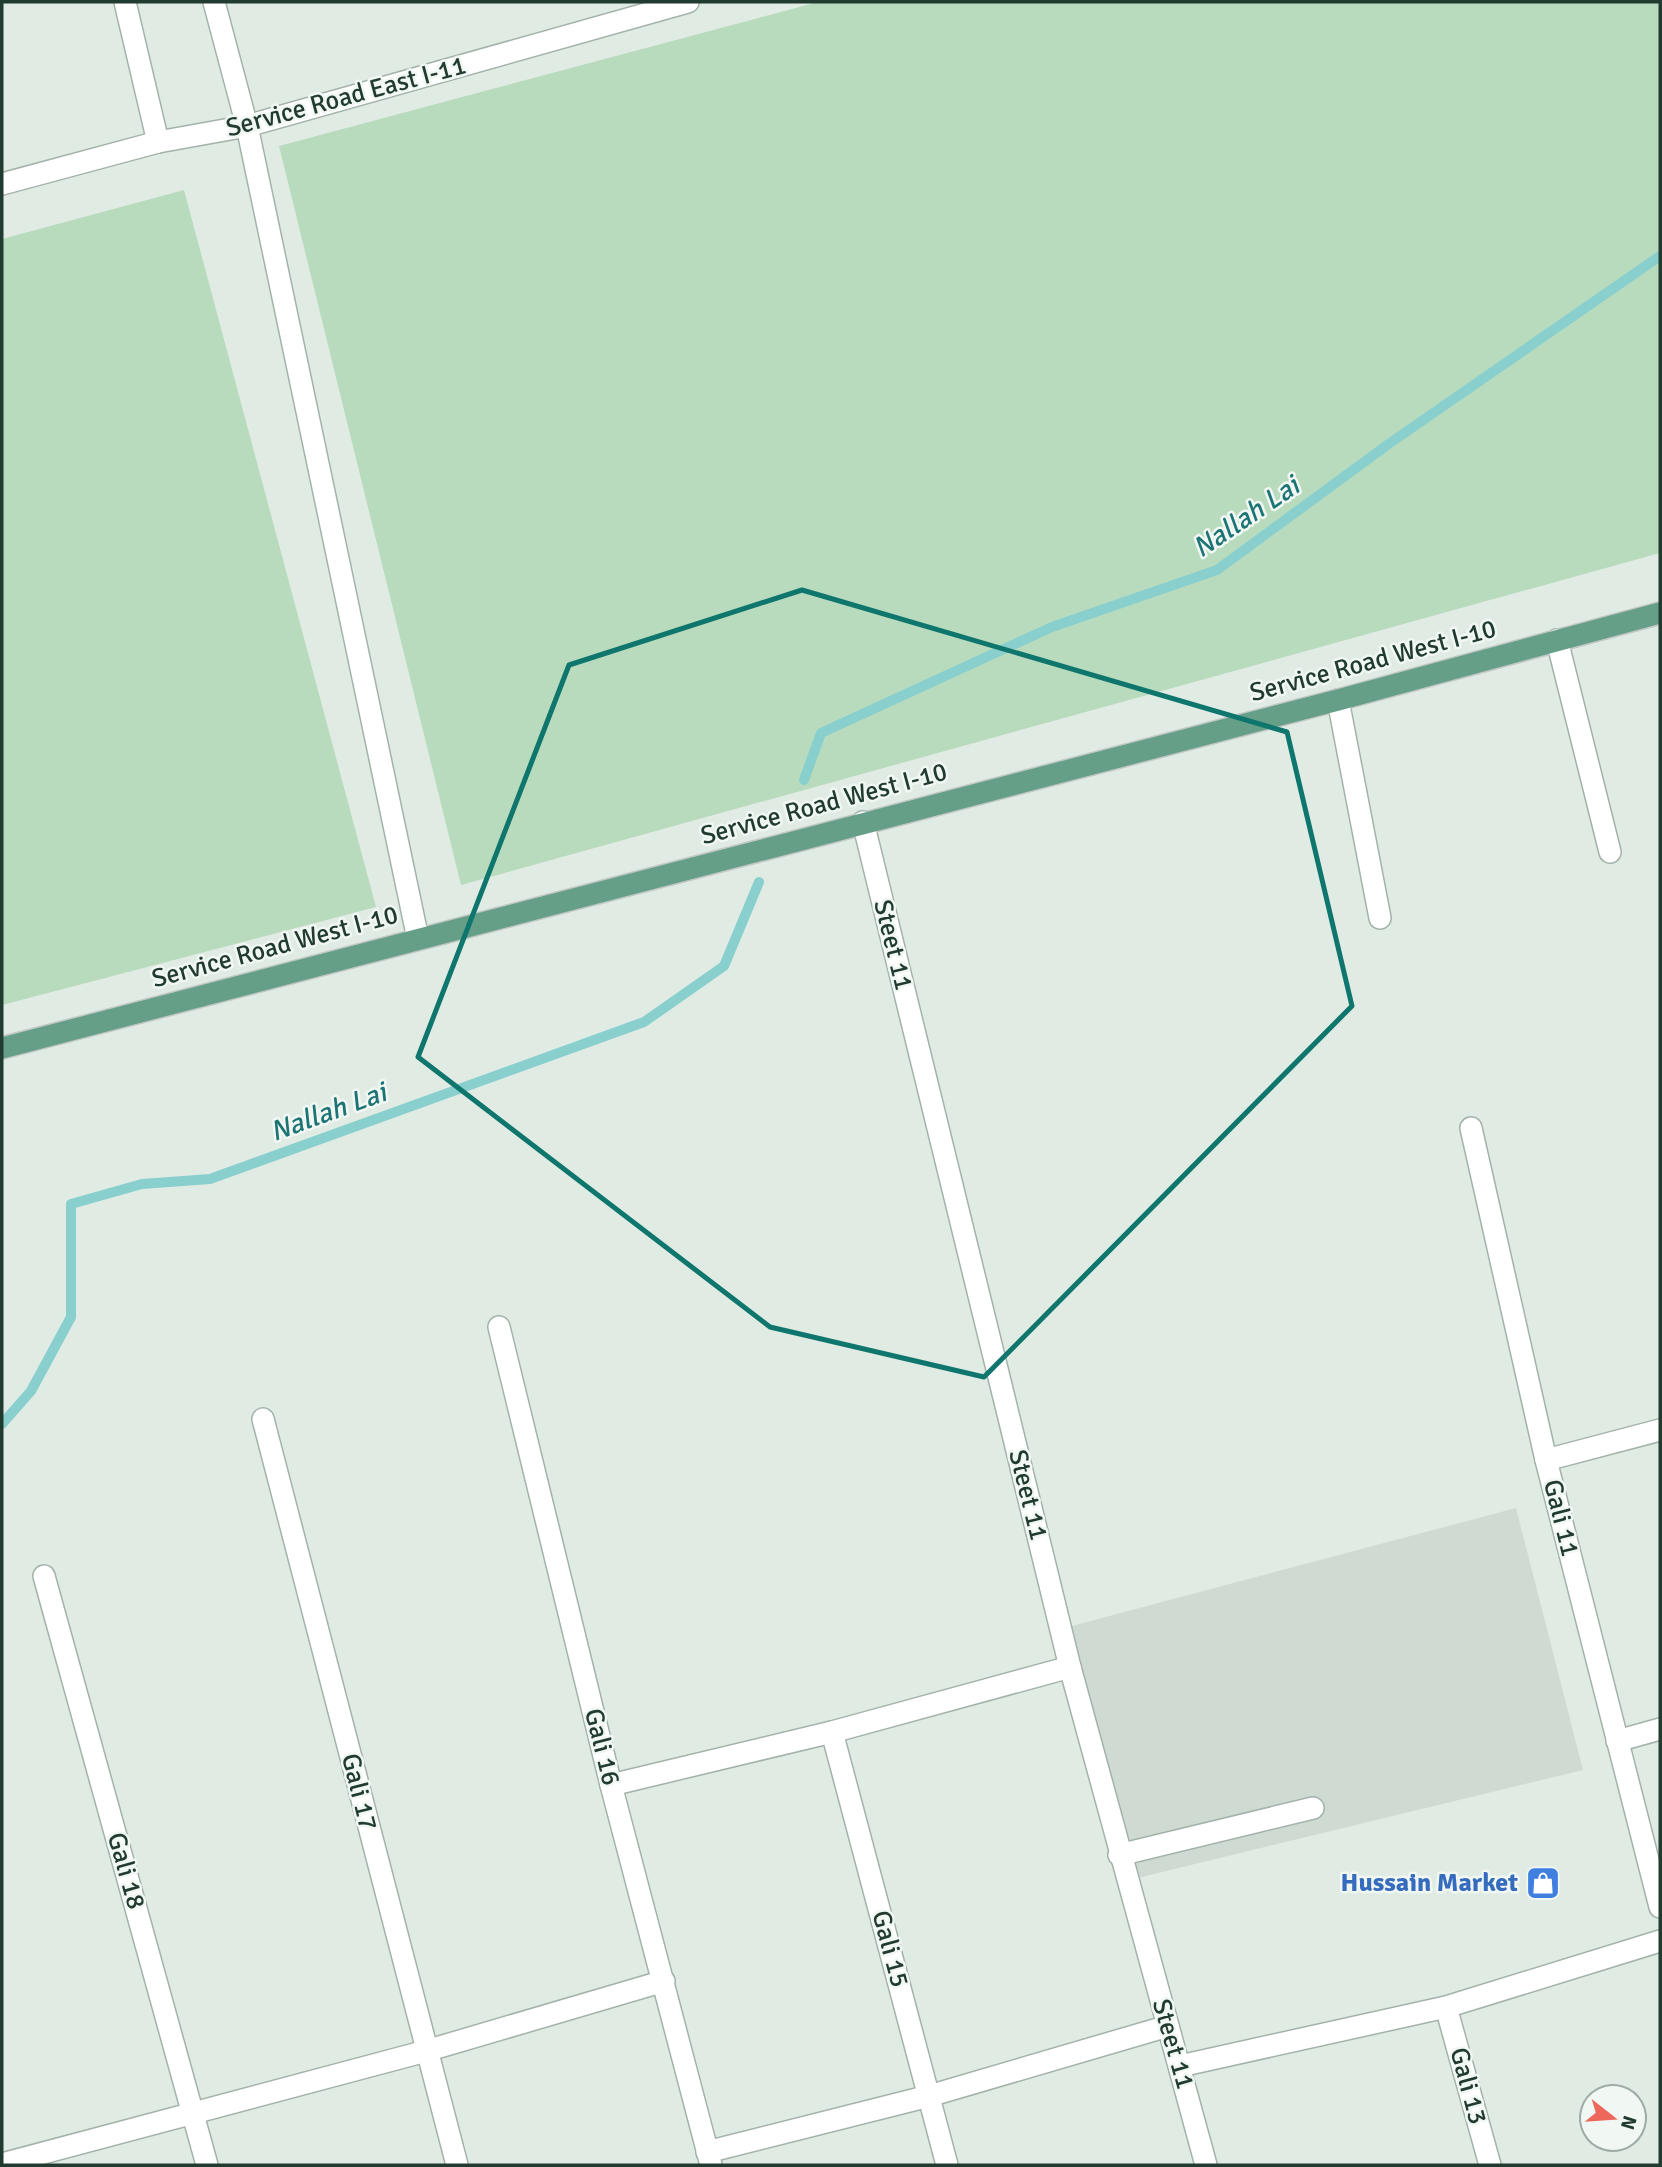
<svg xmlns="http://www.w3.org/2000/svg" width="1662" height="2167" viewBox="0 0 1662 2167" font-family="Signika,sans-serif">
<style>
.built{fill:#cfdad3}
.green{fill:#b9dbbd}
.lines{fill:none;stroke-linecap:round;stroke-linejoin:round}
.stream{stroke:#89cfce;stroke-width:10}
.minor-casing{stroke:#a3b3aa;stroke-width:24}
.major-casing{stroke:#c1c8c5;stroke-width:24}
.minor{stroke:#fff;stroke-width:21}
.major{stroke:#669f87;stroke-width:21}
.marked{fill:none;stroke:#0f766e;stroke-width:5;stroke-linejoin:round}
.labels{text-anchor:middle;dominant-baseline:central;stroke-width:5;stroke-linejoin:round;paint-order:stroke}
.street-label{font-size:26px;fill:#213b30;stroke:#f1f7f3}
.shop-label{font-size:26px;font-weight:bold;fill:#366cbe;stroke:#f1f7f3;text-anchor:end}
.water-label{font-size:28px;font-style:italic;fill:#1d7474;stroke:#f1f7f3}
</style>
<rect width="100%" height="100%" fill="#e0ebe4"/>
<path class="built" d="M1516 1508 1583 1770 1125 1881 1053 1631Z"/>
<g class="green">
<path d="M818 2H1660V553L461 885 279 146Z"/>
<path d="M184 190 376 907 2 1005V239Z"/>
</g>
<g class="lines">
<g class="stream">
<path d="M804 780 821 733 1052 627 1217 570 1390 443 1660 256"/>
<path d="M2 1424 31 1391 71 1317V1204L142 1184 210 1179 644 1022 724 966 759 882"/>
</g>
<g class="minor-casing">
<g id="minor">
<path d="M125 2 158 142"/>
<path d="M214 2 247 126 418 939"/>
<path d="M2 184 158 142 247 126 688 2"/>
<path d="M1557 640 1610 852"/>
<path d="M1338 700 1380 918"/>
<path d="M863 822 1070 1667 1206 2165"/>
<path d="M1471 1128 1546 1460 1660 1907"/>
<path d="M499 1327 611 1785 711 2165"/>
<path d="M263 1419 457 2165"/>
<path d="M1546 1460 1660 1430"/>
<path d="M44 1576 207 2165"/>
<path d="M832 1732 947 2165"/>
<path d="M1617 1741 1660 1729"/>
<path d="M611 1785 832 1732 1070 1667"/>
<path d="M1119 1855 1313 1808"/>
<path d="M1446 2007 1490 2165"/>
<path d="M1180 2066 1446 2007 1660 1941"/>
<path d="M707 2152 929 2096 1168 2026"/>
<path d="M2 2164 426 2051 664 1981"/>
</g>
</g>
<g class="major-casing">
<path id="major" d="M2 1048 1338 700 1660 613"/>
</g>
<use href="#minor" class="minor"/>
<use href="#major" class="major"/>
</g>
<path class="marked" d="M802 590 1287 732 1352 1006 984 1377 770 1327 418 1057 569 665Z"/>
<defs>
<g id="shop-square" transform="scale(1.75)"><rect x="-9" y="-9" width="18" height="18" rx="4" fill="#3f7fe0" stroke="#f1f7f3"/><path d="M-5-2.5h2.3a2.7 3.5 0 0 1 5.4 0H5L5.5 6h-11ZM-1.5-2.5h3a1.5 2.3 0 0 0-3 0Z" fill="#fff"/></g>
</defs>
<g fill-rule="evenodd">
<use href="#shop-square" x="1543" y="1883"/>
</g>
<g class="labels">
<g class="street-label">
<text transform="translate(346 97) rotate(-15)">Service Road East I-11</text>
<text transform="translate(1373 661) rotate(-15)">Service Road West I-10</text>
<text transform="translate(824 804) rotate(-15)">Service Road West I-10</text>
<text transform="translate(893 945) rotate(76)">Steet 11</text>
<text transform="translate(275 947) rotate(-15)">Service Road West I-10</text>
<text transform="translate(1028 1495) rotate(76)">Steet 11</text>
<text transform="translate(1561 1518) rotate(76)">Gali 11</text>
<text transform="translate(602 1747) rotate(76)">Gali 16</text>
<text transform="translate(359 1792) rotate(76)">Gali 17</text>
<text transform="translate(126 1871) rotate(74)">Gali 18</text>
<text transform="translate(890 1949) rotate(75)">Gali 15</text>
<text transform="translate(1173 2044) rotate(74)">Steet 11</text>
<text transform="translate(1468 2086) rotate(75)">Gali 13</text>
</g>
<g class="shop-label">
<text x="1518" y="1883">Hussain Market</text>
</g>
<g class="water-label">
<text transform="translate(1246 517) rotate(-34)">Nallah Lai</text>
<text transform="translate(328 1112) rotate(-20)">Nallah Lai</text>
</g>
</g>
<rect width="1662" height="2167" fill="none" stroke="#213b30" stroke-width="7"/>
<g transform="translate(1613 2118) rotate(107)"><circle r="33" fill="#f1f7f3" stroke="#9eaca5" stroke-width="2"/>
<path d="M0-5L12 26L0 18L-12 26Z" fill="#ee675b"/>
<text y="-10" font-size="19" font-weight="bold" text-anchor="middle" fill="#213b30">N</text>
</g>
</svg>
